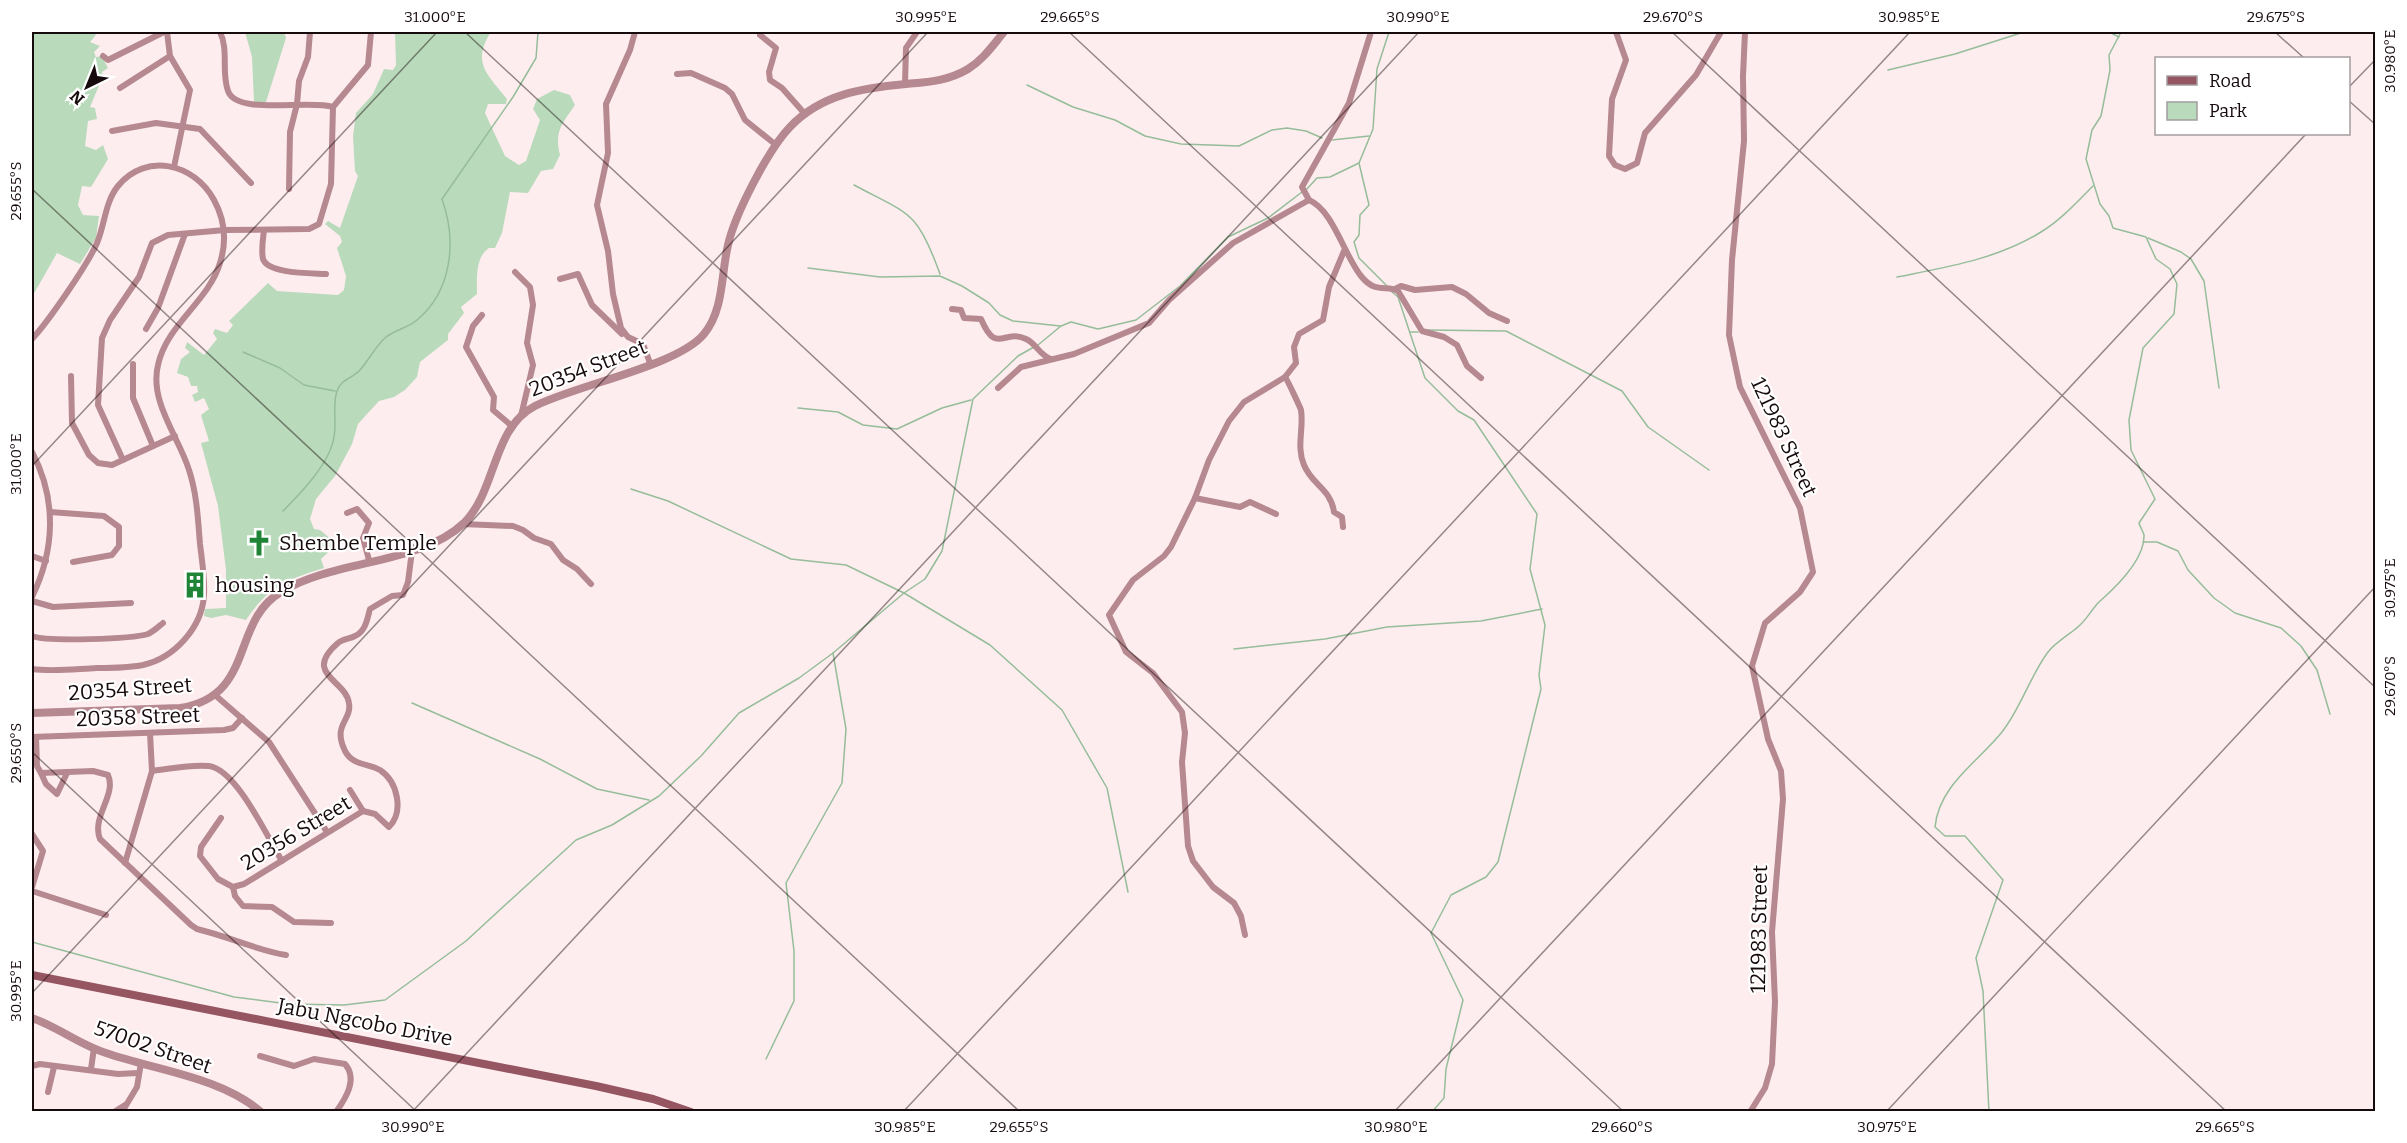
<svg xmlns="http://www.w3.org/2000/svg" width="2407" height="1143" viewBox="0 0 2407 1143" font-family="Bitter,serif">
<style>
.green{fill:#badabc}
.lines{fill:none;stroke-linecap:round;stroke-linejoin:round}
.stream{stroke:#95bd99;stroke-width:1.5}
.minor{stroke:#b6888f;stroke-width:6}
.tertiary{stroke:#b6888f;stroke-width:8}
.secondary{stroke:#955561;stroke-width:8}
.ticks{fill:none;stroke:#170a0c;stroke-width:1.5;stroke-opacity:0.45}
.labels{text-anchor:middle;dominant-baseline:central;stroke-width:4.5;stroke-linejoin:round;paint-order:stroke}
.street-label{font-size:21px;fill:#170a0c;stroke:#fff}
.poi-label{font-size:21px;fill:#170a0c;stroke:#fff;text-anchor:start}
.neatline{fill:none;stroke:#170a0c;stroke-width:2}
.ticks-label{font-size:15px;text-anchor:middle;fill:#170a0c}
</style>
<rect width="100%" height="100%" fill="#feedef"/>
<g class="green">
<path d="M32 32H92L96 35 90 42 100 46 94 52 96 57 102 56 108 68 102 72 103 76 90 107 95 108 97 119 88 121 85 146 96 150 103 145 108 159 91 187 82 186 78 205 83 215 99 216 96 238 80 264 57 253 32 297Z"/>
<path d="M245 32H284L286 38 266 102H254L252 57Z"/>
<path d="M395 32H491C471 63 488 75 507 99L506 104H488L485 113 505 156 519 165 526 161 540 120 533 109 537 99 554 90 570 95 575 105C562 124 554 131 560 155L553 169 541 171 528 193 510 192 502 233 495 248H489C475 257 477 279 477 294L461 307 464 313 448 334V340L420 362 417 377 405 390 394 397 379 401 358 424 352 444 335 476 316 499 310 519 314 529 320 530 337 544 321 559 324 568C286 580 269 586 246 620L226 615 211 618 204 616 205 609 226 608V570L218 506 201 443 209 441 201 415 209 409 204 398 195 402 192 395 198 392 197 386H191L188 377 177 373 181 359 190 352 185 348 187 342 204 355 217 339 213 333 215 329 227 333 233 325 229 321 268 283 277 291 338 295 344 290 346 276 337 248 342 242 340 236 325 224 328 221 340 228 358 176 355 171 353 136 356 113 373 94 384 69 393 70 396 65Z"/>
</g>
<g class="lines">
<g class="stream">
<path d="M2109 32 2119 37"/>
<path d="M1888 70 1955 54 2024 32"/>
<path d="M1027 85 1073 107 1115 120 1145 136 1181 144 1239 146 1272 130 1287 128 1306 131 1322 138"/>
<path d="M1332 140 1369 136"/>
<path d="M854 185C910 215 917 210 940 274"/>
<path d="M1306 190 1317 178 1330 177 1359 163"/>
<path d="M2148 238 2181 252 2191 259 2204 281 2219 388"/>
<path d="M808 268 880 277 940 276 962 286 989 303 1000 315 1013 321 1060 326"/>
<path d="M1897 277C1947 267 1998 259 2041 232 2061 220 2077 202 2093 186"/>
<path d="M1387 286 1359 258 1354 242 1359 235 1360 215 1369 205 1359 163 1373 129 1377 69 1389 32"/>
<path d="M1392 292 1398 297 1425 378 1458 411 1474 420 1537 514 1530 569 1545 625 1539 675 1541 689 1498 862 1486 877 1451 895 1431 933 1463 1000 1446 1069 1444 1098 1432 1112"/>
<path d="M1427 330 1506 331 1622 391 1648 427 1709 470"/>
<path d="M1410 332H1418"/>
<path d="M1038 345 1061 326 1071 322 1098 329 1136 320 1180 286 1228 237 1268 218 1302 192"/>
<path d="M243 352 280 368 304 385 335 391"/>
<path d="M798 408 838 412 863 425 897 429 942 408 971 400"/>
<path d="M631 489 668 501 791 559 846 565 904 593 990 645 1062 710 1107 788 1128 892"/>
<path d="M283 511C301 493 330 463 334 437 337 422 332 405 337 391 340 380 353 378 360 370 369 360 375 347 385 338 394 330 408 328 417 320 452 291 457 241 442 199L513 97 536 58 538 32"/>
<path d="M2143 542H2157L2178 551 2188 570 2214 598 2235 613 2281 628 2301 646 2317 670 2330 714"/>
<path d="M1234 649 1325 639 1387 627 1481 621 1542 609"/>
<path d="M412 703 540 759 597 789 649 800"/>
<path d="M32 942 234 997 288 1004 344 1005 385 1000 466 941 576 840 612 825 659 796 701 756 739 713 799 678 833 653 904 593 925 579 942 551 973 399 1018 356 1034 347"/>
<path d="M766 1059 794 1001V951L786 883 842 783 846 729 833 653"/>
<path d="M1989 1112 1983 991 1976 958 2003 880 1965 836H1945L1935 827C1939 785 1978 762 2002 732 2021 708 2030 676 2048 652 2057 641 2069 635 2079 626 2087 619 2092 609 2099 602 2115 588 2145 559 2144 535 2143 531 2140 527 2139 523L2155 499 2131 450 2129 420 2143 348 2174 314 2177 284 2170 269 2156 259 2146 237 2113 228 2109 216 2100 204 2086 159 2092 130 2101 116 2110 70 2109 55 2121 32"/>
</g>
<g class="minor">
<path d="M167 32 170 56 190 90 174 167"/>
<path d="M220 32C229 50 221 72 228 91 237 116 309 99 333 107"/>
<path d="M635 32 630 50 606 104 608 153 597 205 608 251 613 294 621 328 628 337 643 344 650 363"/>
<path d="M1616 32 1626 60 1612 99 1609 156 1615 165 1625 169 1637 163 1645 133 1696 75 1721 32"/>
<path d="M1745 32 1743 76 1744 141 1732 260 1729 335 1740 387 1800 508 1813 572 1800 592 1765 623 1752 666 1768 739 1781 771 1783 799 1772 932 1775 1002 1772 1064 1765 1088 1750 1112"/>
<path d="M760 35 776 48 769 72 770 80 782 88 805 114"/>
<path d="M103 56 108 60 164 32"/>
<path d="M677 74 691 73 725 88 732 94 745 120 776 145"/>
<path d="M905 84 906 48 917 32"/>
<path d="M120 88 170 56"/>
<path d="M112 131 156 123 200 129 251 183"/>
<path d="M289 189 290 132 297 104 299 81 308 57 310 32"/>
<path d="M1309 200C1333 210 1344 255 1361 276 1376 295 1387 284 1398 291L1422 331 1444 337 1457 345 1467 366 1481 378"/>
<path d="M1309 200 1302 187 1349 103 1371 32"/>
<path d="M264 230C263 239 261 250 263 259 268 274 311 273 326 274"/>
<path d="M515 272 530 287 533 305 527 343 533 365 521 416"/>
<path d="M560 279 578 274 592 305 622 334"/>
<path d="M1395 289 1401 286 1415 290 1452 287 1466 294 1489 313 1507 321"/>
<path d="M952 309 961 310 964 318 981 319C997 356 1003 328 1026 339 1037 344 1039 355 1051 359"/>
<path d="M482 315 473 326 466 347 494 397 493 410 512 426"/>
<path d="M146 329 158 308 185 234"/>
<path d="M32 339C48 322 88 264 97 243 105 224 105 202 118 186 146 152 194 163 214 200 225 220 227 241 220 263 208 302 167 324 158 365 149 402 179 437 189 470 197 494 198 520 200 544 202 561 205 578 204 595 202 628 174 658 143 665 128 668 112 668 97 668 75 669 53 672 32 669"/>
<path d="M133 364V398L153 446"/>
<path d="M71 376 72 423 89 455 98 463 112 465 175 436"/>
<path d="M1285 377C1287 379 1300 407 1301 410 1304 429 1296 446 1304 465 1312 485 1331 489 1334 512L1342 517 1343 527"/>
<path d="M998 388 1021 367 1074 354 1149 323 1169 300 1233 243 1309 200"/>
<path d="M32 452C57 499 55 550 32 597"/>
<path d="M123 460 98 405 102 338 110 320 139 277 152 243 168 235 225 230 309 229 319 224 331 184 333 107 368 65 371 32"/>
<path d="M1195 498 1240 507 1250 502 1276 514"/>
<path d="M50 512 104 516 119 527V546L112 555 73 562"/>
<path d="M347 513 357 509 369 523 363 538 369 560"/>
<path d="M462 524 513 526 523 530 534 538 551 544 563 560 577 569 591 584"/>
<path d="M32 556 46 561"/>
<path d="M32 601 53 607 131 603"/>
<path d="M32 636C47 642 132 639 148 634 154 631 158 627 163 623"/>
<path d="M215 695 269 742 327 832"/>
<path d="M32 737 224 730 233 728 242 718"/>
<path d="M36 737 37 766 41 773 93 771 108 775C117 795 91 817 100 839L191 925 197 929C227 936 256 950 286 955"/>
<path d="M152 771C170 769 191 764 209 766 237 770 267 837 282 861"/>
<path d="M41 773 46 784 57 794 67 773"/>
<path d="M350 790 363 811"/>
<path d="M221 818 201 847 200 856 218 879 233 887 244 884 363 811 375 814 389 827C404 812 398 782 380 770 368 763 353 766 345 751 332 724 352 721 349 703 346 680 302 674 338 643 343 639 349 639 355 636 366 631 367 619 370 609L392 596 403 595 408 582 412 551"/>
<path d="M32 834 43 851 32 887"/>
<path d="M125 863 152 771 150 733"/>
<path d="M233 887 235 896 243 906 272 907 294 922 331 923"/>
<path d="M32 891 106 915"/>
<path d="M1245 935 1241 916 1234 903 1213 887 1193 861 1188 846 1182 762 1185 733 1182 712 1153 673 1126 652 1109 615 1133 580 1164 556 1171 547 1195 498 1209 460 1229 421 1244 402 1285 377 1296 363 1294 347 1299 334 1323 320 1329 287 1344 251"/>
<path d="M260 1056 294 1066 314 1059 345 1064C358 1079 346 1098 336 1112"/>
<path d="M32 1066 40 1064 118 1074 138 1073"/>
<path d="M91 1069 94 1048"/>
<path d="M48 1092 54 1067"/>
<path d="M114 1112 125 1105"/>
<path d="M122 1112 137 1087 141 1063"/>
</g>
<g class="tertiary">
<path d="M32 713 180 708C256 696 230 622 281 592 335 559 420 565 464 523 497 490 492 428 535 406 576 385 678 366 704 334 724 310 721 274 728 245 735 214 768 150 790 127 821 94 863 88 906 84 928 82 948 81 968 69 983 60 993 45 1004 32"/>
<path d="M32 1018C58 1027 80 1045 106 1053 155 1070 221 1077 261 1112"/>
</g>
<path class="secondary" d="M32 975 596 1086 653 1099 691 1112"/>
</g>
<path class="ticks" d="M465 32 1624 1112M1069 32 2227 1112M1672 32 2376 688M2275 32 2304 58M2348 88 2376 59M2348 100 2376 125M32 189 1020 1112M32 466 437 32M32 752 417 1112M32 993 928 32M412 1112 1419 32M903 1112 1910 32M1394 1112 2306 134M1886 1112 2376 586"/>
<defs>
<g id="church-bare" transform="scale(2.07)"><path d="M-1.2-6h2.4v3.5h3.3v2.4h-3.3V6h-2.4V-.1h-3.3v-2.4h3.3Z" fill="#208437" stroke="#fff" stroke-width="2.5" paint-order="stroke"/></g>
<g id="building-bare" transform="scale(2.07)"><path d="M-4-6H4V6H1V3H-1V6H-4ZM-2.5-4.3h1.7v1.8h-1.7ZM.8-4.3h1.7v1.8H.8ZM-2.5-1h1.7V.8h-1.7ZM.8-1h1.7V.8H.8Z" fill="#208437" stroke="#fff" stroke-width="2.5" paint-order="stroke"/></g>
</defs>
<g fill-rule="evenodd">
<use href="#church-bare" x="259" y="543"/>
<use href="#building-bare" x="195" y="585"/>
</g>
<g class="labels">
<g class="street-label">
<text transform="translate(588 368) rotate(-21)">20354 Street</text>
<text transform="translate(1784 437) rotate(65)">121983 Street</text>
<text transform="translate(130 689) rotate(-4)">20354 Street</text>
<text transform="translate(138 717) rotate(-2)">20358 Street</text>
<text transform="translate(296 833) rotate(-31)">20356 Street</text>
<text transform="translate(1759 929) rotate(-89)">121983 Street</text>
<text transform="translate(365 1022) rotate(11)">Jabu Ngcobo Drive</text>
<text transform="translate(153 1047) rotate(19)">57002 Street</text>
</g>
<g class="poi-label">
<text x="279" y="543">Shembe Temple</text>
<text x="215" y="585">housing</text>
</g>
</g>
<rect width="2407" height="1143" fill="none" stroke="#ffffff" stroke-width="66"/>
<rect x="2155" y="57" width="195" height="78" fill="#ffffff" stroke="#a29d9e" stroke-width="1.5"/>
<rect x="2167" y="76" width="30" height="9" fill="#955561" stroke="#a29d9e" stroke-width="1.5"/>
<text x="2209" y="87" font-size="18" fill="#170a0c">Road</text>
<rect x="2167" y="102" width="30" height="18" fill="#badabc" stroke="#a29d9e" stroke-width="1.5"/>
<text x="2209" y="117" font-size="18" fill="#170a0c">Park</text>
<g transform="translate(87 87) rotate(223)" stroke="#ffffff" stroke-width="4.5" paint-order="stroke">
<path d="M0-4.5L10 22L0 15L-10 22Z" fill="#170a0c"/>
<text y="-9" font-size="16" font-weight="bold" text-anchor="middle" fill="#170a0c">N</text>
</g>
<rect x="33" y="33" width="2341" height="1077" class="neatline"/>
<g class="ticks-label">
<text x="435" y="22">31.000°E</text>
<text x="926" y="22">30.995°E</text>
<text x="1070" y="22">29.665°S</text>
<text x="1418" y="22">30.990°E</text>
<text x="1673" y="22">29.670°S</text>
<text x="1909" y="22">30.985°E</text>
<text x="2276" y="22">29.675°S</text>
<text transform="translate(2390 61) rotate(-90)" y="5">30.980°E</text>
<text transform="translate(16 191) rotate(-90)" y="5">29.655°S</text>
<text transform="translate(16 464) rotate(-90)" y="5">31.000°E</text>
<text transform="translate(2390 588) rotate(-90)" y="5">30.975°E</text>
<text transform="translate(2390 686) rotate(-90)" y="5">29.670°S</text>
<text transform="translate(16 753) rotate(-90)" y="5">29.650°S</text>
<text transform="translate(16 991) rotate(-90)" y="5">30.995°E</text>
<text x="413" y="1132">30.990°E</text>
<text x="905" y="1132">30.985°E</text>
<text x="1019" y="1132">29.655°S</text>
<text x="1396" y="1132">30.980°E</text>
<text x="1622" y="1132">29.660°S</text>
<text x="1887" y="1132">30.975°E</text>
<text x="2225" y="1132">29.665°S</text>
</g>
</svg>
